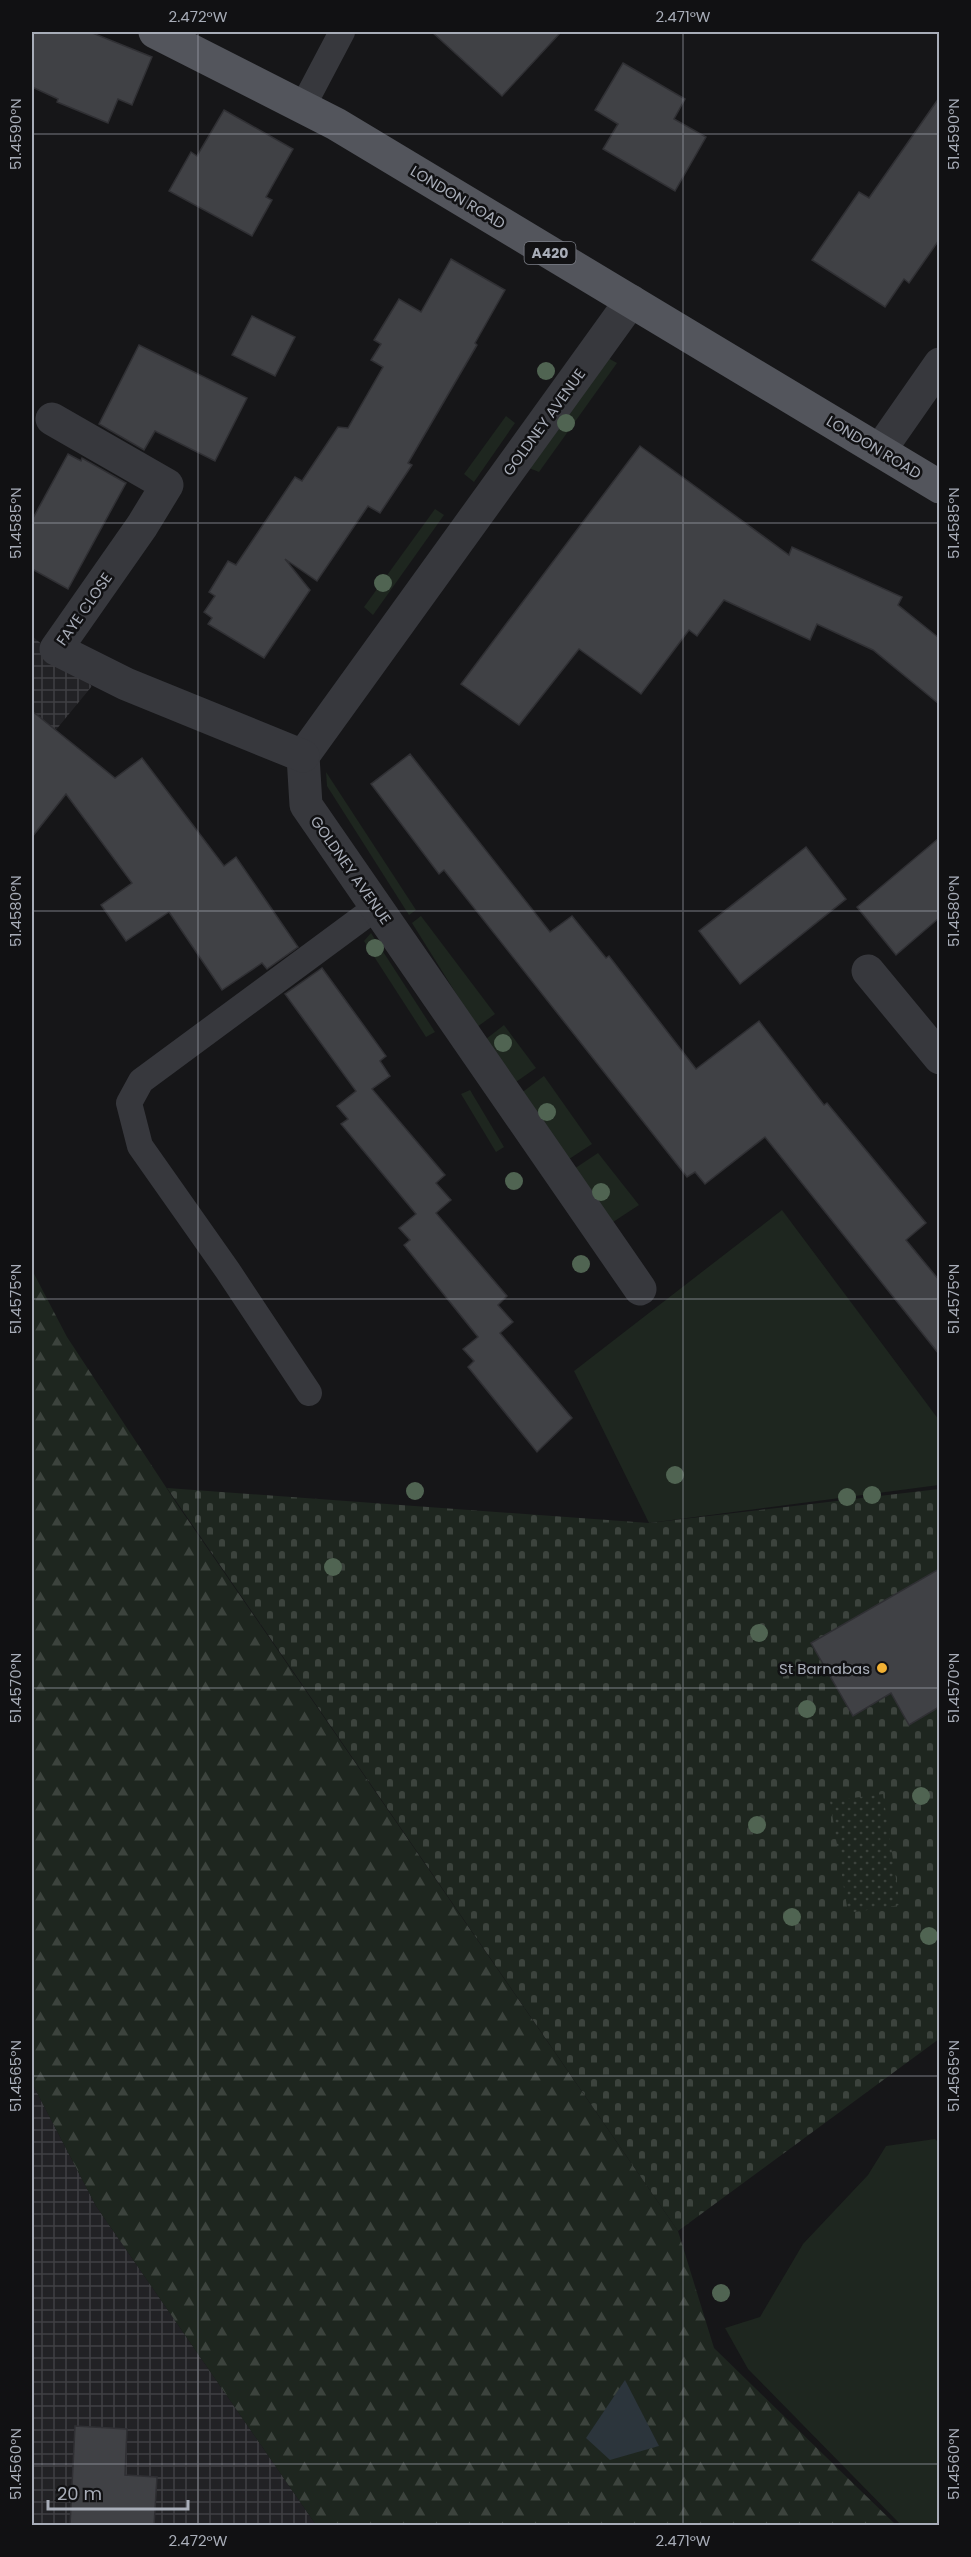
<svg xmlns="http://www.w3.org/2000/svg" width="971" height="2557" viewBox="0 0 971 2557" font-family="Poppins,sans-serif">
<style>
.industrial{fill:url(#industrial-grid)}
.green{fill:#1e261f}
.forest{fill:url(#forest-firs)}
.cemetery{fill:url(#cemetery-stones)}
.garden{fill:url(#garden-dots)}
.water{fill:#2c353c}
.building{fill:#404145;stroke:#303034;stroke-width:1.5}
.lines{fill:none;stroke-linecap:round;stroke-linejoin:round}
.service{stroke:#37383d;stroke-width:26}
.minor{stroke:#37383d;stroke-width:33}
.primary{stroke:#53555c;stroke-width:33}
.tree{fill:#506452}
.ticks{fill:none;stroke:#a8adb8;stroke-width:1.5;stroke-opacity:0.45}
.poi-dot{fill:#f2b134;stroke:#111113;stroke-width:2}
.labels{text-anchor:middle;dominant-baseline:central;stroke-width:5;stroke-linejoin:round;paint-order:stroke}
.shield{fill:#111113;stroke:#7b7e86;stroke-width:1.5}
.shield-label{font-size:14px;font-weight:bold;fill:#a8adb8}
.street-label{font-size:15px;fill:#a8adb8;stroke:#111113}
.poi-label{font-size:15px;fill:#a8adb8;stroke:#111113;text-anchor:end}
.neatline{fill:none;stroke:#a8adb8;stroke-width:2}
.ticks-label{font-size:15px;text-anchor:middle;fill:#a8adb8}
</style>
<defs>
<pattern id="industrial-grid" width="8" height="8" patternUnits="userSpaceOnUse" patternTransform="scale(1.5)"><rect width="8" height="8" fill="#222225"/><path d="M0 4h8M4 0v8" fill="none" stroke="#3f3f43"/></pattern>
<pattern id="forest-firs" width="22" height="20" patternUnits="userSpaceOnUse" patternTransform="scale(1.5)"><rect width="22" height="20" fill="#1e261f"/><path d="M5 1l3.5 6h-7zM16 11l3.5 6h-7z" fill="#3c433d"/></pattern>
<pattern id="cemetery-stones" width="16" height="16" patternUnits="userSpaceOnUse" patternTransform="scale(1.5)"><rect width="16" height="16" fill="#1e261f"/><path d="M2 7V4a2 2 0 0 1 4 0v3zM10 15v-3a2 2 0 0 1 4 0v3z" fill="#3c433d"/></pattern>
<pattern id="garden-dots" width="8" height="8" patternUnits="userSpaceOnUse" patternTransform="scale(1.5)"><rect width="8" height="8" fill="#1e261f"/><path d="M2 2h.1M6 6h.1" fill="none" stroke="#3c433d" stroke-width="1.8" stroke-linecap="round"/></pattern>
</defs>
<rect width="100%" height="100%" fill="#161618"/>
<g class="industrial">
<path d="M32 636 92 686 32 759Z"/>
<path d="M32 2083 96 2206 316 2525H32Z"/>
</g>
<g class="green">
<path d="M608 358 617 363 539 472 529 468Z"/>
<path d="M506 416 515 423 474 482 464 474Z"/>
<path d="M435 509 444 515 373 615 364 607Z"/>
<path d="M326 772 416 910 409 915 327 786Z"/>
<path d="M421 916 495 1014 477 1027 412 923Z"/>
<path d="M371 933 435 1032 426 1037 364 941Z"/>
<path d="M504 1025 536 1068 513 1084 486 1039Z"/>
<path d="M544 1076 592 1144 563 1163 520 1094Z"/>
<path d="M470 1090 504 1147 496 1152 461 1094Z"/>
<path d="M598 1153 639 1205 610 1224 568 1173Z"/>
<path d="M782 1210 939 1420V1485L649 1523 574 1371Z"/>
<path d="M935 2139 940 2144 939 2525H901L748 2369 725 2328 760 2317 803 2244 868 2175 886 2146Z"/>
</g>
<path class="forest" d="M32 1270 67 1337 179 1507 678 2231 714 2348 896 2525H316L96 2206 32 2083Z"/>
<path class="cemetery" d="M167 1488 649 1523 939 1489V2039L678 2231Z"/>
<path class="garden" d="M883 1794 900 1905 848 1913 830 1801Z"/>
<path class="water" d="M625 2380 659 2446 610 2460 586 2438Z"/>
<g class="building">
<path d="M32 32H90L152 57 132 105 118 99 108 123 57 102 58 99 32 87Z"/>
<path d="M432 32H561L502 96Z"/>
<path d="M623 63 685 99 674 119 706 137 675 191 603 149 618 124 595 110Z"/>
<path d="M939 98V240L909 283 904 279 885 307 812 260 859 192 869 198Z"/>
<path d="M224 110 293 149 266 197 272 200 252 236 169 191 191 152 197 156Z"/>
<path d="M451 259 505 290 475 343 477 345 408 463 412 465 380 513 368 506 317 581 285 559 310 590 264 658 208 624 212 618 204 612 215 596 209 592 228 561 236 565 295 477 302 481 338 427 348 428 383 367 371 360 381 344 374 340 399 299 421 312Z"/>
<path d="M252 316 295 337 275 376 232 355Z"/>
<path d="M139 345 247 398 215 461 155 431 144 450 99 424Z"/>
<path d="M640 446 789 555 792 547 902 597 898 605 939 638V704L873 650 817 624 810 640 724 600 697 636 689 630 641 694 579 649 519 725 461 684Z"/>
<path d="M68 454 81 461 82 458 126 483 68 589 32 569V520Z"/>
<path d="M32 711 115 778 142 758 224 866 236 857 298 947 267 969 262 963 222 990 169 912 126 941 101 905 132 883 66 794 32 837Z"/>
<path d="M410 754 550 932 572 916 606 958 609 956 696 1069 759 1021 824 1105 827 1103 926 1223 906 1240 939 1280V1354L765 1137 705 1184 695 1172 687 1177 444 870 439 874 371 784Z"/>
<path d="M939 838V918L896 955 857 907Z"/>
<path d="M806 847 846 899 740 984 699 931Z"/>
<path d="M322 968 386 1056 380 1061 390 1076 372 1089 445 1175 436 1183 451 1200 436 1213 507 1296 498 1305 513 1322 500 1333 572 1418 537 1452 468 1367 474 1361 463 1349 478 1337 404 1245 410 1240 399 1228 416 1214 341 1124 348 1119 337 1106 356 1091 285 994Z"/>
<path d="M939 1569V1707L909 1725 891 1693 853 1716 811 1643Z"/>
<path d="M75 2426 127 2429 125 2475 157 2477 154 2526H70Z"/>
</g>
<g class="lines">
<g class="service">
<path d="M303 106 342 32"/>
<path d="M309 1393 228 1271 140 1146 129 1103 141 1081 378 906"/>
</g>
<g class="minor">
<path d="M631 301 303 756 306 805 640 1289"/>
<path d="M52 419 167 485 142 526 56 649 126 684 303 756"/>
<path d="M880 450 940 364"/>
<path d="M868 971 940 1058"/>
</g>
<path class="primary" d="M155 32 336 124 940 487"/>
</g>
<g class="tree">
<circle cx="546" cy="371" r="9"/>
<circle cx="566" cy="423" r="9"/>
<circle cx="383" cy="583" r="9"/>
<circle cx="375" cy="948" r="9"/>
<circle cx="503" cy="1043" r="9"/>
<circle cx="547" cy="1112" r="9"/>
<circle cx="514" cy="1181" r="9"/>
<circle cx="601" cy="1192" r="9"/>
<circle cx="581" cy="1264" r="9"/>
<circle cx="675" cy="1475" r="9"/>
<circle cx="415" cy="1491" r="9"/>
<circle cx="872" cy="1495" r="9"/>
<circle cx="847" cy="1497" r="9"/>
<circle cx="333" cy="1567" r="9"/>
<circle cx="759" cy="1633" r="9"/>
<circle cx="807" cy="1709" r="9"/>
<circle cx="921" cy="1796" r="9"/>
<circle cx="757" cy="1825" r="9"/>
<circle cx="792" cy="1917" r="9"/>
<circle cx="929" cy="1936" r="9"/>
<circle cx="721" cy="2293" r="9"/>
</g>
<path class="ticks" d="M198 32V2526M683 32V2526M32 134H940M32 523H940M32 911H940M32 1299H940M32 1688H940M32 2076H940M32 2464H940"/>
<circle class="poi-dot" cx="882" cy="1668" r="6"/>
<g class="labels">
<rect class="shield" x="524.5" y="242" width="51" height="22" rx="4.5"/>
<g class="shield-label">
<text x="550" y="253">A420</text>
</g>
<g class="street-label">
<text transform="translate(458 197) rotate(31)">LONDON ROAD</text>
<text transform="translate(544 422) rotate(-54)">GOLDNEY AVENUE</text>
<text transform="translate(874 447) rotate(31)">LONDON ROAD</text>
<text transform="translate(84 609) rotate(-55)">FAYE CLOSE</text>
<text transform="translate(351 870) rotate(55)">GOLDNEY AVENUE</text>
</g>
<g class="poi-label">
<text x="870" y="1668">St Barnabas</text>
</g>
</g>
<rect width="971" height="2557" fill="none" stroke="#111113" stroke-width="66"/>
<path d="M48 2500v9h140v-9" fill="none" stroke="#a8adb8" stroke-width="3"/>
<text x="57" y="2500" font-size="18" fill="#a8adb8" stroke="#111113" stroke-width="4.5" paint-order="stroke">20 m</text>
<rect x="33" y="33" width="905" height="2491" class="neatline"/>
<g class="ticks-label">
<text x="198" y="22">2.472°W</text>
<text x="683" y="22">2.471°W</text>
<text transform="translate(16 134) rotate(-90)" y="5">51.4590°N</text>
<text transform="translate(954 134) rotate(-90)" y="5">51.4590°N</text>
<text transform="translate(16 523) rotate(-90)" y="5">51.4585°N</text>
<text transform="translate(954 523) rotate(-90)" y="5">51.4585°N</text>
<text transform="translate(16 911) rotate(-90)" y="5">51.4580°N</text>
<text transform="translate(954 911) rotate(-90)" y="5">51.4580°N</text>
<text transform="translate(16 1299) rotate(-90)" y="5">51.4575°N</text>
<text transform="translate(954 1299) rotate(-90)" y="5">51.4575°N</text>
<text transform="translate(16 1688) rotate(-90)" y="5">51.4570°N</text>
<text transform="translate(954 1688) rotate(-90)" y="5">51.4570°N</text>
<text transform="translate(16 2076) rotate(-90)" y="5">51.4565°N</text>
<text transform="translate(954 2076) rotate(-90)" y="5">51.4565°N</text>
<text transform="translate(16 2464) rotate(-90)" y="5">51.4560°N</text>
<text transform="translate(954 2464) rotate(-90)" y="5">51.4560°N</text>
<text x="198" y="2546">2.472°W</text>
<text x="683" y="2546">2.471°W</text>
</g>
</svg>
